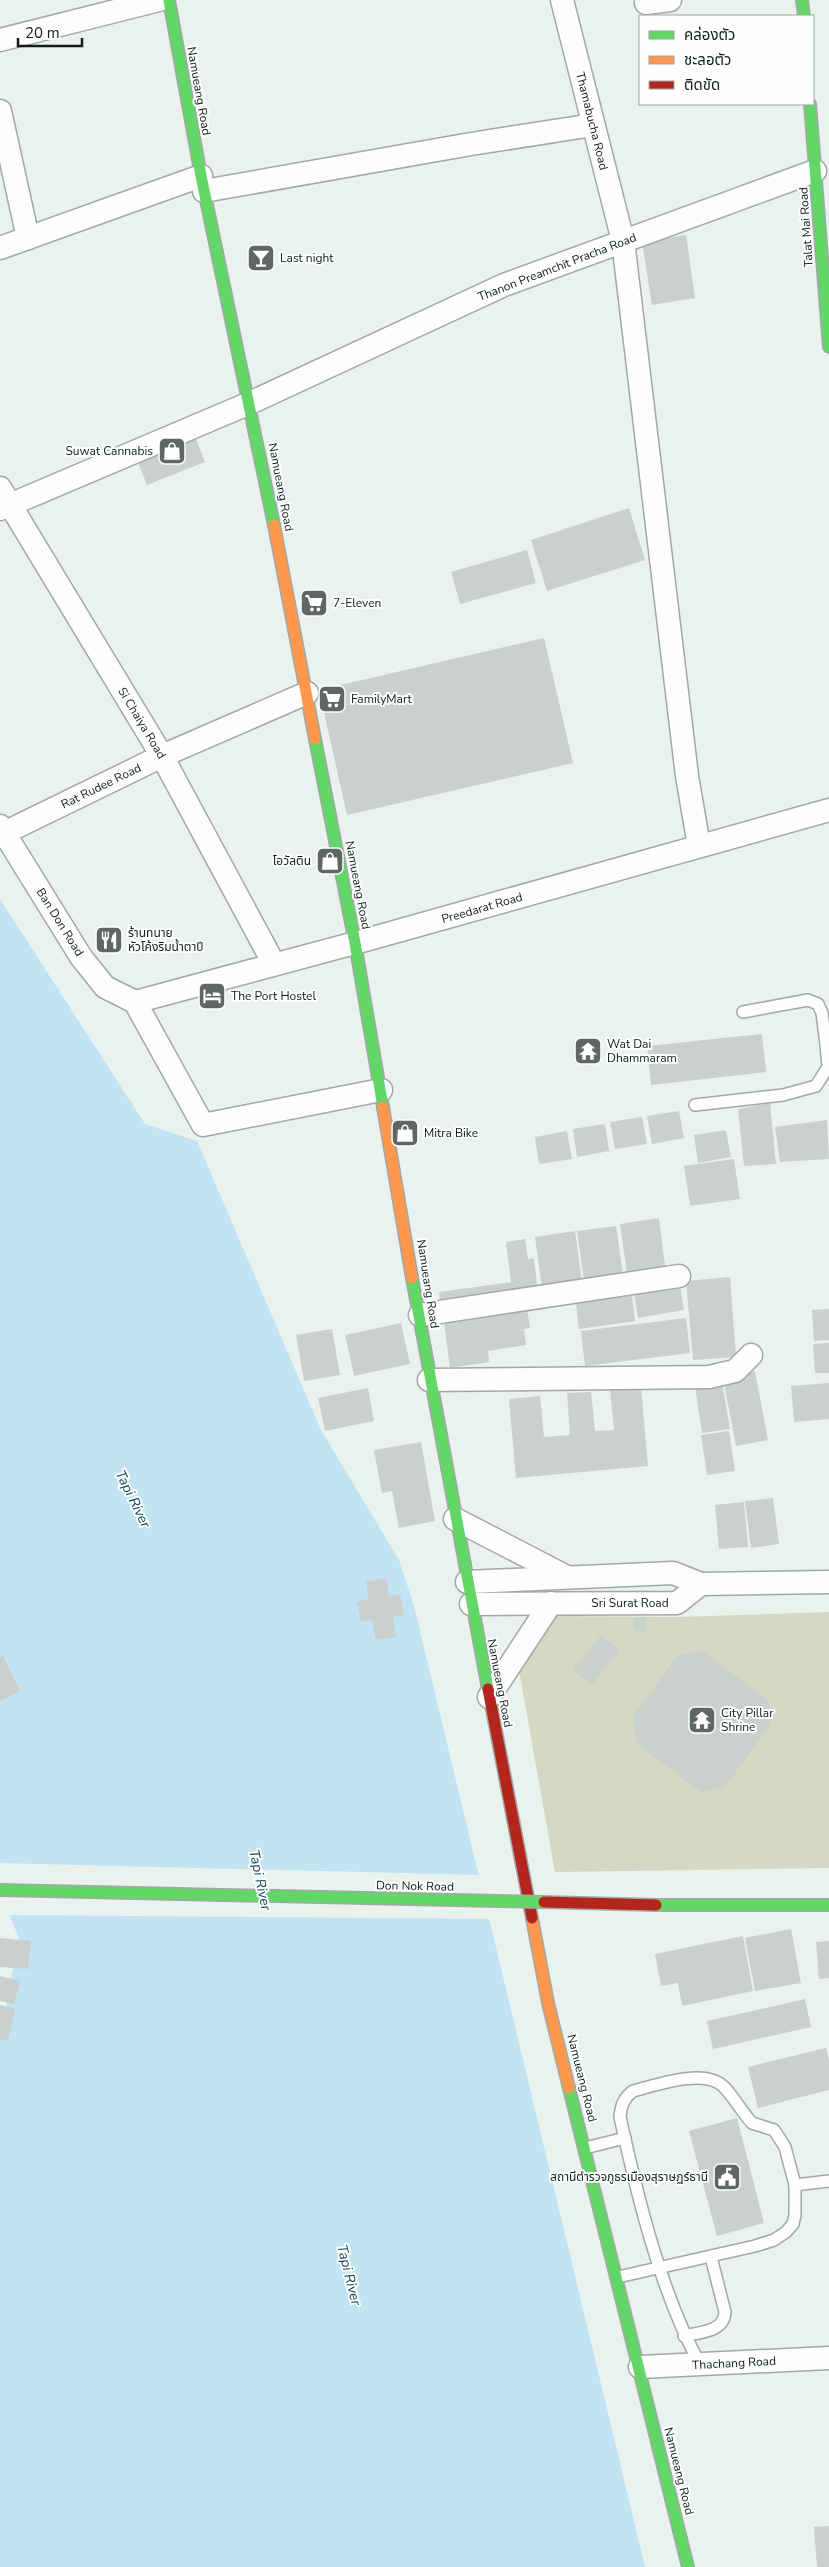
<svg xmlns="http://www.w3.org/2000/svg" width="829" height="2567" viewBox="0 0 829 2567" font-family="'Nunito Sans','Noto Sans Thai',sans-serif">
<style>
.green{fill:#d5d8c3}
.water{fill:#c1e3f4}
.pier{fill:#eaf2ee}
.building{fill:#cbd0cc}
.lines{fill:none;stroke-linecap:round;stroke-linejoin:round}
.lane-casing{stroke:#a2a8a5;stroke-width:14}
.street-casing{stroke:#a2a8a5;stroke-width:25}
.fast-casing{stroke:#a2a8a5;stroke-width:14}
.slow-casing{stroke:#a2a8a5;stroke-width:14}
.jam-casing{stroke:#a2a8a5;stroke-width:14}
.lane{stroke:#fcfdfc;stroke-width:11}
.street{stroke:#fcfdfc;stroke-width:22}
.fast{stroke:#63d668;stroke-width:11}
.slow{stroke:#ff974d;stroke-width:11}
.jam{stroke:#b3261e;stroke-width:11}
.fast-bridge-casing{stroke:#a2a8a5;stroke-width:14;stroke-linecap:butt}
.jam-bridge-casing{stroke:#a2a8a5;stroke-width:14;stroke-linecap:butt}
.fast-bridge{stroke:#63d668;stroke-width:11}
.jam-bridge{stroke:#b3261e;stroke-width:11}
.labels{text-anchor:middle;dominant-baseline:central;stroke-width:4;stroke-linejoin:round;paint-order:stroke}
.street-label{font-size:12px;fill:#161b19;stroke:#fcfffe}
.poi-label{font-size:12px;fill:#161b19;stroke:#fcfffe;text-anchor:start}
.water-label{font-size:14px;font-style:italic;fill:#0c3c52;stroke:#fcfffe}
</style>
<rect width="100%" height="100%" fill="#eaf2ee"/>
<path class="green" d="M829 1612V1868L555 1872 518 1665 551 1616 678 1617Z"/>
<path class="water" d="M0 899 145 1124 197 1141 321 1430 399 1560 414 1606 645 2567H0V2038L19 1939 0 1890Z"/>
<path class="pier" d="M0 1863 481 1875 492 1919 7 1915 0 1897Z"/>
<g class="building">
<path d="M686 235 695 298 652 305 642 242Z"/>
<path d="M193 432 205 462 147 485 135 455Z"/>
<path d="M629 508 645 560 547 591 531 540Z"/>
<path d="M527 550 536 583 460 604 451 572Z"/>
<path d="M544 638 573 763 347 815 319 690Z"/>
<path d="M762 1034 766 1072 651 1085 647 1046Z"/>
<path d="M770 1103 776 1164 744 1166 738 1109Z"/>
<path d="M679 1111 684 1138 652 1144 647 1116Z"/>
<path d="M642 1117 647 1144 615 1149 610 1122Z"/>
<path d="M827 1120 829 1159 780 1162 775 1127Z"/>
<path d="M605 1124 609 1151 577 1157 573 1129Z"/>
<path d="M726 1130 731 1157 698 1163 694 1135Z"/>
<path d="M567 1131 572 1159 539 1164 535 1137Z"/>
<path d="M734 1159 740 1199 690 1206 684 1166Z"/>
<path d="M659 1218 666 1274 628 1280 620 1224Z"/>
<path d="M616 1226 624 1282 585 1287 577 1231Z"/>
<path d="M575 1231 583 1289 543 1295 535 1237Z"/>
<path d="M525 1239 528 1259 534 1258 537 1285 520 1288 521 1298 441 1309 439 1292 511 1282 506 1242Z"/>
<path d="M730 1277 736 1357 693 1360 686 1281Z"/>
<path d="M679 1279 684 1310 638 1318 633 1286Z"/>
<path d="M631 1287 635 1321 579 1329 575 1295Z"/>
<path d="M526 1302 530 1328 524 1329 526 1345 488 1351 489 1362 450 1368 443 1315Z"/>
<path d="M829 1309V1340L814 1341 812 1310Z"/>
<path d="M686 1318 690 1353 585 1366 581 1331Z"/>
<path d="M401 1323 410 1364 354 1376 345 1335Z"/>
<path d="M332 1329 340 1375 304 1381 296 1335Z"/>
<path d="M829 1343V1373H815L813 1344Z"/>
<path d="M755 1371 768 1440 736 1446 723 1378Z"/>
<path d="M721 1376 730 1429 702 1433 694 1380Z"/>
<path d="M829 1383V1419L794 1422 791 1386Z"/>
<path d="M641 1387 648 1466 516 1478 509 1399 540 1396 544 1437 570 1435 567 1393 591 1392 595 1431 614 1430 610 1390Z"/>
<path d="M368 1388 374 1421 325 1431 318 1398Z"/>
<path d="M729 1431 735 1471 707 1475 701 1435Z"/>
<path d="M421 1442 435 1521 399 1528 392 1491 382 1493 374 1450Z"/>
<path d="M773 1498 779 1544 751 1548 745 1501Z"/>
<path d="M744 1502 748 1547 719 1549 715 1505Z"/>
<path d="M386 1578 389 1596 400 1594 404 1615 393 1617 396 1637 376 1640 372 1620 361 1622 357 1602 369 1599 366 1582Z"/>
<path d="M646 1617V1631H633V1618Z"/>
<path d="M601 1635 619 1650 592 1685 573 1670Z"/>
<path d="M703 1651 769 1701 771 1724 725 1787 701 1792 637 1744 633 1716 679 1654Z"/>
<path d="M3 1656 20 1691 0 1701V1658Z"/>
<path d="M791 1929 801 1983 755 1991 745 1938Z"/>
<path d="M743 1936 753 1991 682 2006 678 1983 661 1986 655 1954Z"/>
<path d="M0 1938 31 1941 28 1969 0 1967Z"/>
<path d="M829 1941V1978L819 1979 816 1942Z"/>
<path d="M0 1976 20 1981 14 2004 0 2001Z"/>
<path d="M805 1999 811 2027 713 2049 707 2021Z"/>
<path d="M0 2005 15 2009 8 2041 0 2039Z"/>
<path d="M826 2048 829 2060V2090L758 2108 748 2067Z"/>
<path d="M737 2118 764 2223 717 2236 689 2131Z"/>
<path d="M829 2526V2567H817L814 2527Z"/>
</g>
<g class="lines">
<g class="lane-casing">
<g id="lane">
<path d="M743 1012 808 1000 818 1004 822 1013 826 1044"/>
<path d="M695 1105 783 1095 816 1086 828 1067 826 1044H829"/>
<path d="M585 2148 625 2138"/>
<path d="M795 2185 829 2181"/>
<path d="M618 2277 755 2246 774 2240 786 2232 793 2224 795 2215V2185L785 2147 774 2130 752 2123C741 2111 734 2097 723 2086 704 2068 656 2085 633 2091 624 2098 621 2105 620 2117 637 2195 661 2294 700 2364"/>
<path d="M684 2336C701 2332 724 2332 725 2312L711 2257"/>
</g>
</g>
<g class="street-casing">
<g id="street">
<path d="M562 0 623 241 687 776 699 846"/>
<path d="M646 3 670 0"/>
<path d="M0 40 159 0"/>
<path d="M0 111 28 238"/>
<path d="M204 191 471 144 593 125"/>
<path d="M0 248 201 176"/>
<path d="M0 488 162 756 274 964"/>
<path d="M0 509 250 403 504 285 815 171"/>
<path d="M0 826 81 957 105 987 135 1002"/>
<path d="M4 833 162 756 307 693"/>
<path d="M135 1002 355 943 829 810"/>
<path d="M135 1002 203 1125 381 1090"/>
<path d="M420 1315 679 1276"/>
<path d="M429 1380 709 1377 735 1371 751 1355"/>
<path d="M455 1519 565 1576"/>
<path d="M467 1582 673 1573 701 1584 829 1582"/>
<path d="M471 1604 677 1603 701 1584"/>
<path d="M489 1697 551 1603"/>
<path d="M640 2367 829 2358"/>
</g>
</g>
<g class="fast-casing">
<g id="fast">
<path d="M169 0 201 176 274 525"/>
<path d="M802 0 804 16"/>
<path d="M810 104 829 347"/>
<path d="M315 739 355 943 383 1107"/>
<path d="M412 1278 488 1689"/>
<path d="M656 1905H829"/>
<path d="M569 2088 688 2567"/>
</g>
</g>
<g class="slow-casing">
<g id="slow">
<path d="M274 525 315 739"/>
<path d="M383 1107 412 1278"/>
<path d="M532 1918 548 2003 569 2088"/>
</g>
</g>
<g class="jam-casing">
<path id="jam" d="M488 1689 532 1918"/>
</g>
<use href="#lane" class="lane"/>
<use href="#street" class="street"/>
<use href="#fast" class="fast"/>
<use href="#slow" class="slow"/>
<use href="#jam" class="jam"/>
<g class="fast-bridge-casing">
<path id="fast-bridge" d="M0 1890 544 1902"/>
</g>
<g class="jam-bridge-casing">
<path id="jam-bridge" d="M544 1902 656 1905"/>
</g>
<use href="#fast-bridge" class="fast-bridge"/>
<use href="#jam-bridge" class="jam-bridge"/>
</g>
<defs>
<g id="bar-square" transform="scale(1.4375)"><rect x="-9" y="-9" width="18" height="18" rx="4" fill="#606664" stroke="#fcfffe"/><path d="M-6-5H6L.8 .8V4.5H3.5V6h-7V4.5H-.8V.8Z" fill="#fff"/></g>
<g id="shop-square" transform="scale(1.4375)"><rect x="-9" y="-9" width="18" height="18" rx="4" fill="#606664" stroke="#fcfffe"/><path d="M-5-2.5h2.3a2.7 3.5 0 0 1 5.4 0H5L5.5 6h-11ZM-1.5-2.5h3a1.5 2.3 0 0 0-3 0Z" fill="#fff"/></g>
<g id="supermarket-square" transform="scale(1.4375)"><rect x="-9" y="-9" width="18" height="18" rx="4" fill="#606664" stroke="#fcfffe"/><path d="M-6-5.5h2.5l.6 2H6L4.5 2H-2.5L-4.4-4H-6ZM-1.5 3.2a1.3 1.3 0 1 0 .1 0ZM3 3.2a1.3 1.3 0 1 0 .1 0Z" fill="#fff"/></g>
<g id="restaurant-square" transform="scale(1.4375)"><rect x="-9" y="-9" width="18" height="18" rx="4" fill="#606664" stroke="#fcfffe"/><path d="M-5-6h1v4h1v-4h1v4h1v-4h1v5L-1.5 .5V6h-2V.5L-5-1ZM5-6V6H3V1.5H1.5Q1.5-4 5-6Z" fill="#fff"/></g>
<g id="hotel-square" transform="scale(1.4375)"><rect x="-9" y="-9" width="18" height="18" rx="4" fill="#606664" stroke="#fcfffe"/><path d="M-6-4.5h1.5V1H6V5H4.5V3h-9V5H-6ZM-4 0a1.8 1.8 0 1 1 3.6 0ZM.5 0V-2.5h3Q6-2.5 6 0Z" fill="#fff"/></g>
<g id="temple-square" transform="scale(1.4375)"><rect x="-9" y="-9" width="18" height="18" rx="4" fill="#606664" stroke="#fcfffe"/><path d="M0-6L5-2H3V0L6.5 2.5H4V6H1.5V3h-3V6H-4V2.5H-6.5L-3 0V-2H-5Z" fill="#fff"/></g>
<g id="civic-square" transform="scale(1.4375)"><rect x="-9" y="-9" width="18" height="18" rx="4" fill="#606664" stroke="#fcfffe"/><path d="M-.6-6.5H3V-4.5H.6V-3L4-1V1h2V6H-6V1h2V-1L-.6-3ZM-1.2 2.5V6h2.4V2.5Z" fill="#fff"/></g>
</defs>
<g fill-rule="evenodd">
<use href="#bar-square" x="261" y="258"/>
<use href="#shop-square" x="172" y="451"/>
<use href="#supermarket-square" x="314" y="603"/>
<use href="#supermarket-square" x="332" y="699"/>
<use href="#shop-square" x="330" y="861"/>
<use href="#restaurant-square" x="109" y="940"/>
<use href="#hotel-square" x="212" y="996"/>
<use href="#temple-square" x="588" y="1051"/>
<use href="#shop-square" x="405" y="1133"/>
<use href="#temple-square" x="702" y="1720"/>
<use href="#civic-square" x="727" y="2177"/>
</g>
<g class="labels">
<g class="street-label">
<text transform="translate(199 91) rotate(80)">Namueang Road</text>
<text transform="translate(592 121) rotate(76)">Thamabucha Road</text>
<text transform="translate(806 227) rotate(-94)">Talat Mai Road</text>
<text transform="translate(557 267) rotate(-21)">Thanon Preamchit Pracha Road</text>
<text transform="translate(281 487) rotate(79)">Namueang Road</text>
<text transform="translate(142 723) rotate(59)">Si Chaiya Road</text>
<text transform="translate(101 786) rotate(-26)">Rat Rudee Road</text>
<text transform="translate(358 885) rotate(79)">Namueang Road</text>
<text transform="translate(482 908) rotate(-16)">Preedarat Road</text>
<text transform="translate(60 922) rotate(58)">Ban Don Road</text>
<text transform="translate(428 1284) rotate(81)">Namueang Road</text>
<text x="630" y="1603">Sri Surat Road</text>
<text transform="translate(500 1683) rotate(79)">Namueang Road</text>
<text transform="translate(415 1886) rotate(1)">Don Nok Road</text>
<text transform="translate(582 2078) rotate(76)">Namueang Road</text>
<text transform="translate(734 2363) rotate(-3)">Thachang Road</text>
<text transform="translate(679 2471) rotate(76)">Namueang Road</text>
</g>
<g class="poi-label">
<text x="280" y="258">Last night</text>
<text x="153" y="451" text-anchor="end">Suwat Cannabis</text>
<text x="333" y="603">7-Eleven</text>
<text x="351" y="699">FamilyMart</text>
<text x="311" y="861" text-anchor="end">โอวัลติน</text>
<text x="128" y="933">ร้านทนาย<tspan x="128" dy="14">หัวโค้งริมน้ำตาปี</tspan></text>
<text x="231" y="996">The Port Hostel</text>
<text x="607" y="1044">Wat Dai<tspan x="607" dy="14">Dhammaram</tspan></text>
<text x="424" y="1133">Mitra Bike</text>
<text x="721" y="1713">City Pillar<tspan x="721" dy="14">Shrine</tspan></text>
<text x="708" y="2177" text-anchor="end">สถานีตำรวจภูธรเมืองสุราษฏร์ธานี</text>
</g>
<g class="water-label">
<text transform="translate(133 1499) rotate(64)">Tapi River</text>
<text transform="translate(260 1880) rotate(78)">Tapi River</text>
<text transform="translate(349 2275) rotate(76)">Tapi River</text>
</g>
</g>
<rect x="639" y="15" width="175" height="90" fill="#fcfffe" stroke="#a0a4a2"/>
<rect x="649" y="31" width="25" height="8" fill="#63d668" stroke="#a0a4a2"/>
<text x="684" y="40" font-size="15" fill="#161b19">คล่องตัว</text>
<rect x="649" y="56" width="25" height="8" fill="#ff974d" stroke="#a0a4a2"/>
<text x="684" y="65" font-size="15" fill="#161b19">ชะลอตัว</text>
<rect x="649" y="81" width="25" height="8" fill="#b3261e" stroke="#a0a4a2"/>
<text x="684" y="90" font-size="15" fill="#161b19">ติดขัด</text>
<path d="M18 38v8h64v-8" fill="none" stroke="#161b19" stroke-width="2.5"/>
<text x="25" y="38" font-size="15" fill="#161b19" stroke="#fcfffe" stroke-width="4" paint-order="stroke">20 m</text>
</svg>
